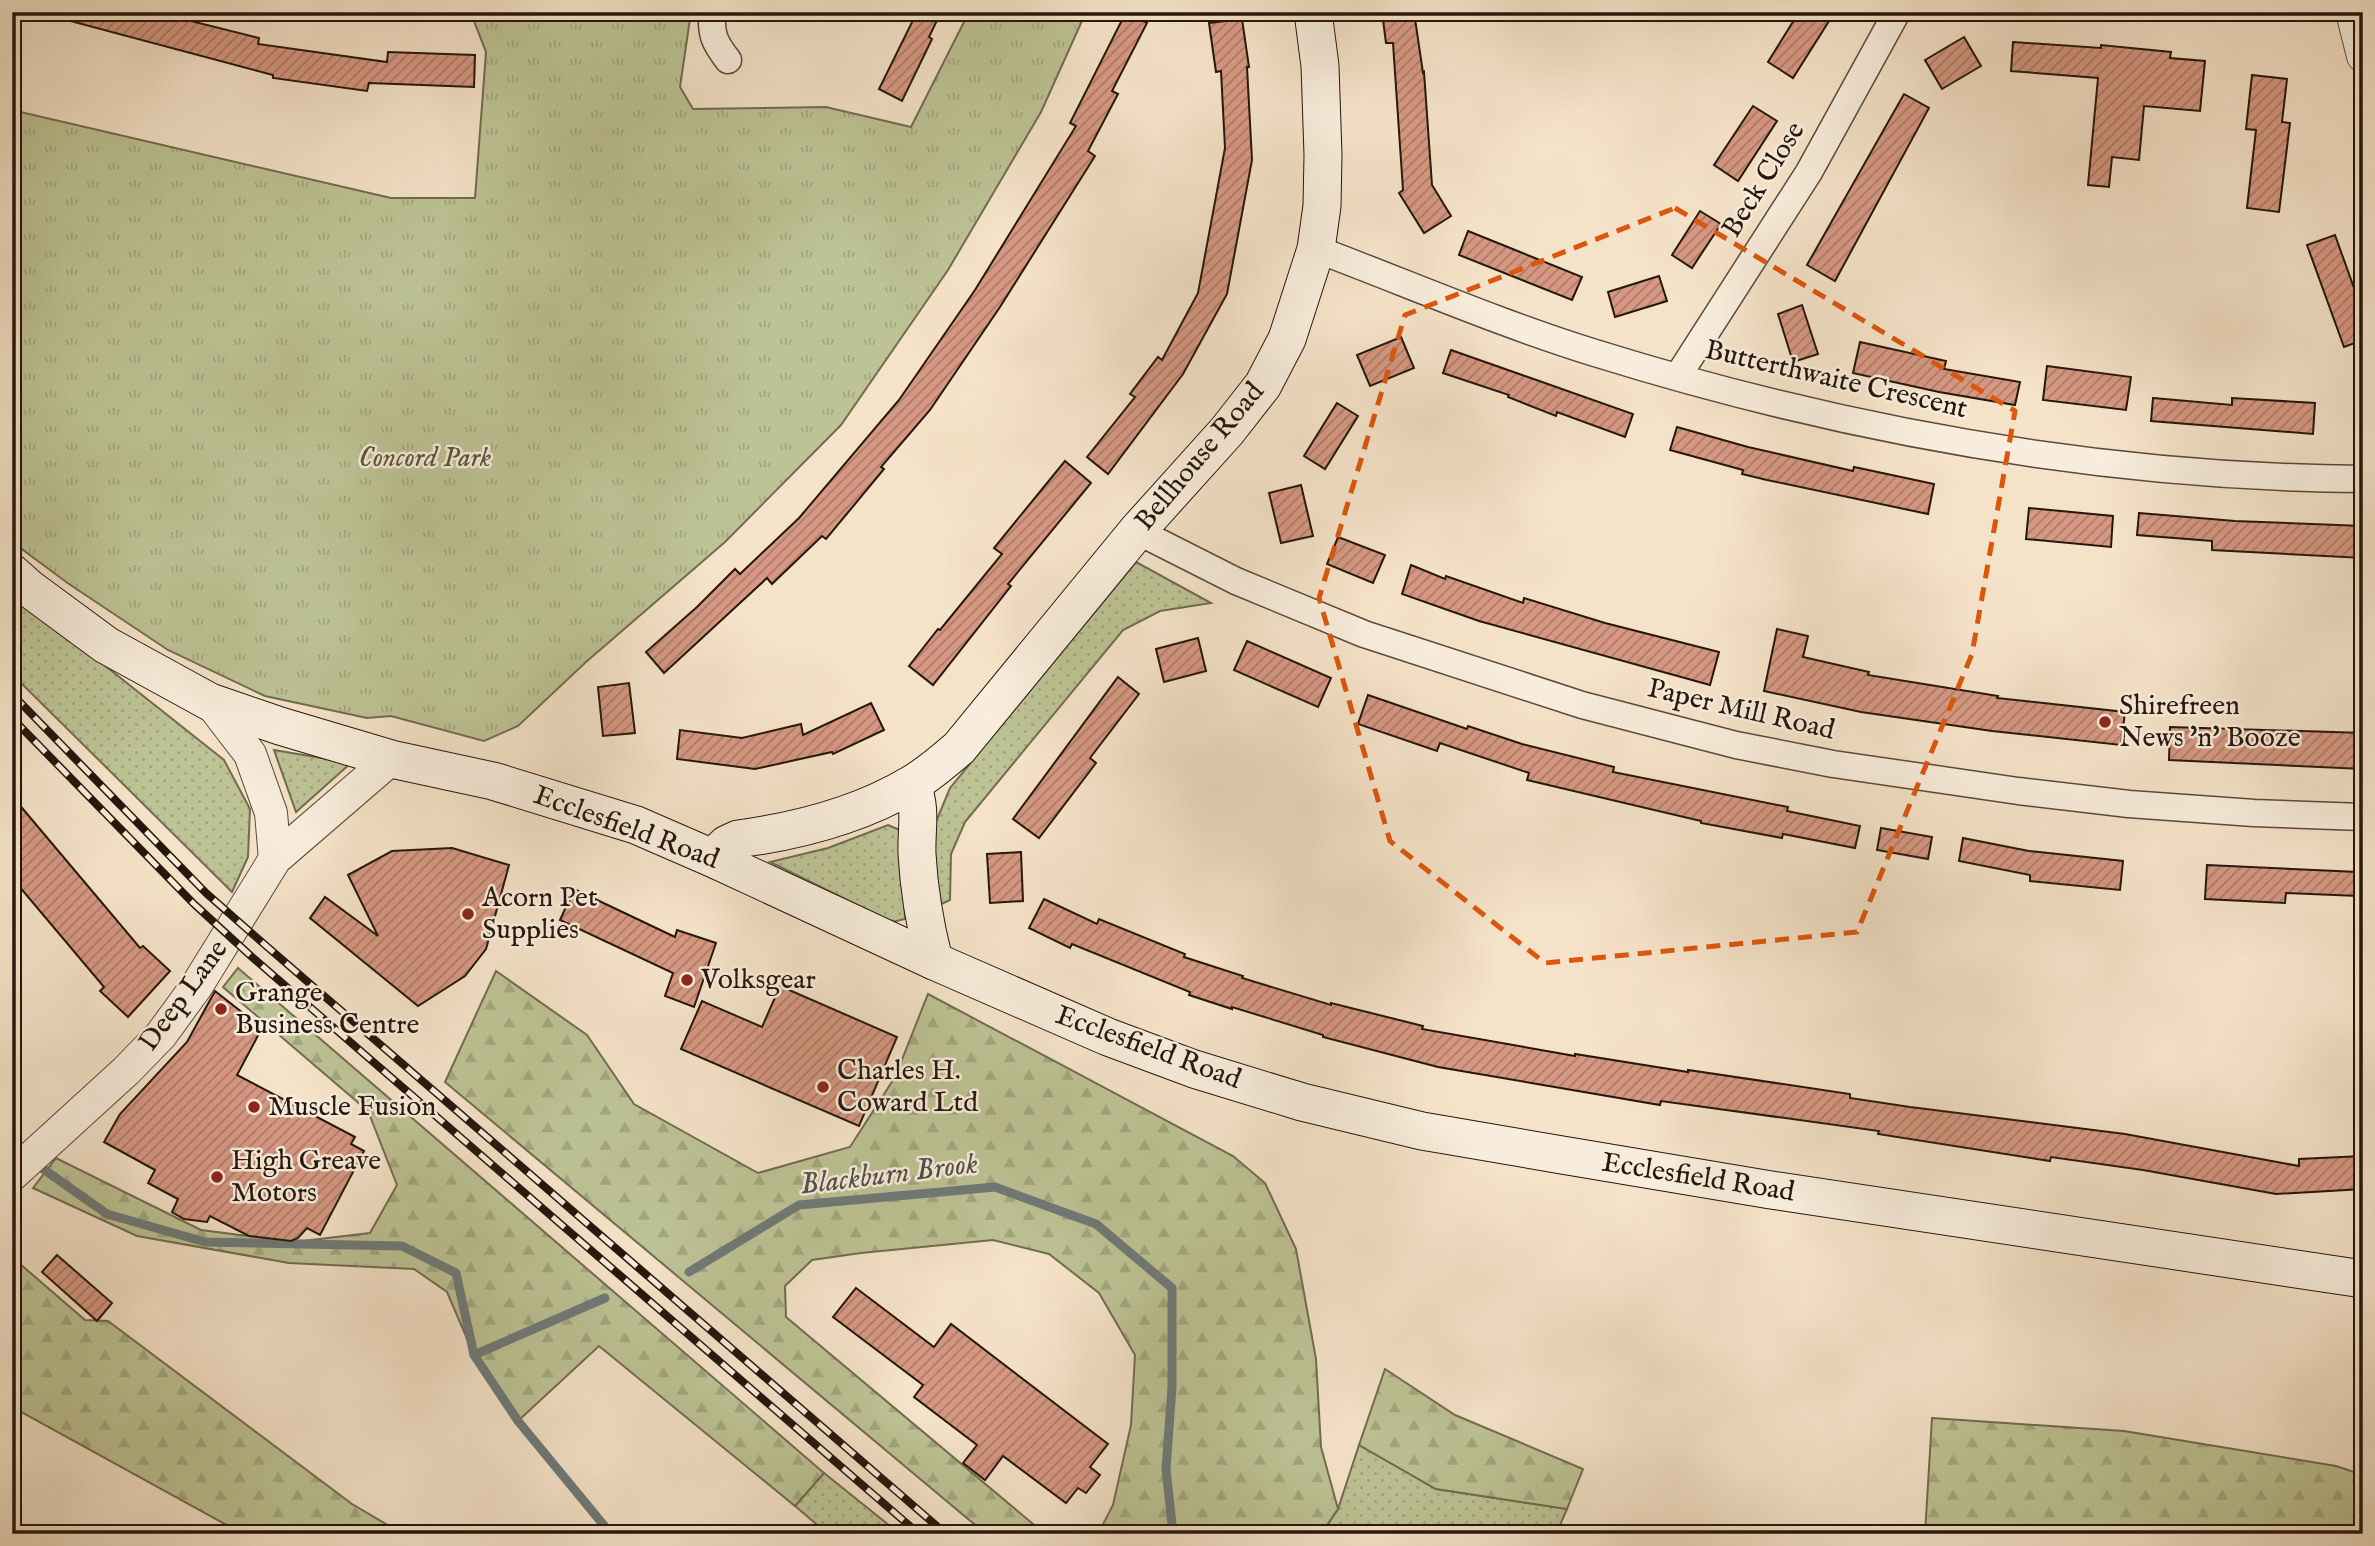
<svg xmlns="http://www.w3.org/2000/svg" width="2375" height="1546" viewBox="0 0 2375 1546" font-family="'IM FELL English',serif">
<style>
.grass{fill:url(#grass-dots);stroke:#716c50;stroke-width:2}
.forest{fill:url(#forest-firs);stroke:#716c50;stroke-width:2}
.park{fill:url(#park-tufts);stroke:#716c50;stroke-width:2}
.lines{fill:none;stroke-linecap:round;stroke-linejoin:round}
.stream{stroke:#6f7a78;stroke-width:9}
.building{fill:url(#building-hatch);stroke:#25160c;stroke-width:2}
.minor-casing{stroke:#59493b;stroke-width:29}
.tertiary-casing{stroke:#59493b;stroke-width:34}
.secondary-casing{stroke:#25160c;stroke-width:39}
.minor{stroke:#f8eddc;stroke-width:26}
.tertiary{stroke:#f8eddc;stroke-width:32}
.secondary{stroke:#f8eddc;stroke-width:37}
.rail-casing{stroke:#25160c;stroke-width:8}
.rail{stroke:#f8eddc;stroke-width:5;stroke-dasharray:16;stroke-linecap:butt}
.marked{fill:none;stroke:#de560c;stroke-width:5;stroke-dasharray:14 9;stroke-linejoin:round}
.poi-dot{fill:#8f2418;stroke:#f8eddc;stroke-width:2.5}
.labels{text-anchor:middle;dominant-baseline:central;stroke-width:5;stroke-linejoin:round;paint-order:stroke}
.street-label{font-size:28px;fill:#25160c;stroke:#f8eddc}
.park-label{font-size:28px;font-style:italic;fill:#5a533c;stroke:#f8eddc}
.poi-label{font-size:28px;fill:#25160c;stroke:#f8eddc;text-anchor:start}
.water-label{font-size:30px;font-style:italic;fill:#50504b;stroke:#f8eddc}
</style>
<defs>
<pattern id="grass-dots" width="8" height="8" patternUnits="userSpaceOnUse" patternTransform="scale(1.75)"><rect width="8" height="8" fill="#bdc395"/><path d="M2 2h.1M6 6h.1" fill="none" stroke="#a2a77f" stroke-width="1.8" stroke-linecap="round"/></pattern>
<pattern id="forest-firs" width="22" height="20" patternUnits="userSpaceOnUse" patternTransform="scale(1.75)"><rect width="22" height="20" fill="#bdc395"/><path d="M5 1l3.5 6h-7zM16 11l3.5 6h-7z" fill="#a2a77f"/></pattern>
<pattern id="park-tufts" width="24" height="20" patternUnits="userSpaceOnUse" patternTransform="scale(1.75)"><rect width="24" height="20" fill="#bdc395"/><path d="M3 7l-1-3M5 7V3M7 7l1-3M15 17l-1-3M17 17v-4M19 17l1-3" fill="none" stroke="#a2a77f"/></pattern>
<pattern id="building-hatch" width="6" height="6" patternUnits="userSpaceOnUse" patternTransform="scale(1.75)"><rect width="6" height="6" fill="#d69882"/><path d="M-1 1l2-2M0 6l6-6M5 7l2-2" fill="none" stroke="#ad7b69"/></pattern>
</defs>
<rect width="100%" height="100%" fill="#f5e3c9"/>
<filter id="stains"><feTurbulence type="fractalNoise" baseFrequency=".00286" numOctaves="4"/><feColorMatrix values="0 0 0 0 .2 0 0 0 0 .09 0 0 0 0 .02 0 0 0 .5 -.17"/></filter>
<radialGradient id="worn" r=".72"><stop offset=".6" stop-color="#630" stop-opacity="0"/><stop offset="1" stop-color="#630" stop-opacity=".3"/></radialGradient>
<g class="grass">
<path d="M1136 562 1211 603 1160 611 1123 630 965 822 951 854 950 900 937 906 928 841 950 788Z"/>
<path d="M12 592 224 760 250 809 248 857 232 892 12 674Z"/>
<path d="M274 750 351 763 296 812Z"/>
<path d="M888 825 902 831 905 919 892 922 770 862 828 848Z"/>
<path d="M1359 1445 1436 1489 1567 1509 1556 1534H1321L1338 1509Z"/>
<path d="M824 1473 900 1534H828L795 1506Z"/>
</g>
<g class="forest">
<path d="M238 968 824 1473 795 1506 599 1346 518 1421 474 1355 447 1292 414 1269 289 1263 137 1236 33 1188 56 1158 201 1230 294 1242 370 1233 397 1185 368 1111 223 987Z"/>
<path d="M496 971 587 1035 634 1104 758 1173 850 1147 895 1077 928 994 1233 1156 1265 1183 1296 1249 1316 1359 1321 1447 1338 1509 1321 1534H1098L1113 1505 1131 1425 1135 1355 1099 1293 1049 1254 993 1240 861 1253 812 1260 785 1286 786 1317 1045 1534H986L445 1082Z"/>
<path d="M12 1257 85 1320 108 1321 352 1504 403 1534H243L12 1407Z"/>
<path d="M1385 1369 1455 1415 1583 1469 1567 1509 1436 1489 1359 1445Z"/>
<path d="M1932 1418 2124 1431 2336 1466 2363 1475V1534H1925Z"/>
</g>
<path class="park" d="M481 12H691L680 87 693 109 826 107 911 127 969 12H1086L1041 112 948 270 841 425 725 542 586 662 518 726 484 741 391 716 367 718 265 696 168 650 69 584 23 550 12 539V110L391 198H475L486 52 472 16Z"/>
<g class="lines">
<g class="stream">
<path d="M12 1147 107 1214 205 1242 402 1246 456 1273 474 1355 605 1298"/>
<path d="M689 1272 799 1205 995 1187 1096 1224 1172 1288V1387L1166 1469 1173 1534"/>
<path d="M474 1355 518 1421 611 1534"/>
</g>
</g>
<g class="building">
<path d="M64 12H155L259 38 258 44 387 62 388 52 475 55 474 87 369 83 367 91 273 78V75L63 19Z"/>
<path d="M917 12H941L929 37 932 39 902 101 879 89Z"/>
<path d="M1126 12 1147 23 1112 91 1118 94 1088 151 1095 156 1000 307 930 410 881 467 884 469 826 539 822 536 772 584 767 578 664 673 646 652 697 607 735 569 740 574 799 518 899 400 975 290 1076 126 1070 123Z"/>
<path d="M1382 12H1414L1423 73 1424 72 1432 185 1451 216 1424 233 1399 193 1403 190 1393 43H1386Z"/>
<path d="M1799 12H1814L1829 21 1793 78 1768 62Z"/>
<path d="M1242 19 1249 67H1247L1252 160 1227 294 1183 374 1108 474 1087 457 1135 397 1130 394 1158 357 1162 360 1198 293 1225 148 1221 71 1216 72 1209 23Z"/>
<path d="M1964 37 1981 66 1942 89 1925 60Z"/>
<path d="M2013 42 2101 48V45L2171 52 2170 58 2205 61 2200 111 2144 106 2139 160 2112 157 2109 187 2088 185 2098 78 2011 71Z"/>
<path d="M2252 75 2287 79 2282 122 2290 123 2279 212 2247 208 2256 130 2246 129Z"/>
<path d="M1904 94 1929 108 1835 281 1807 265Z"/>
<path d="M1753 106 1777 121 1738 181 1714 165Z"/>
<path d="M1700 211 1721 224 1692 268 1672 255Z"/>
<path d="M1468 231 1582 277 1572 300 1459 255Z"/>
<path d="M2335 235 2363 313V340L2344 347 2307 245Z"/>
<path d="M1659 276 1667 301 1615 317 1608 292Z"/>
<path d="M1802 305 1818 354 1793 362 1778 314Z"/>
<path d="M1401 337 1414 368 1370 386 1357 355Z"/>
<path d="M1860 342 1946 361 1944 369 2020 382 2015 405 1939 392 1853 373Z"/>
<path d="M1451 350 1633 414 1625 437 1557 412 1556 416 1508 397 1509 395 1443 373Z"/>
<path d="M2047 366 2131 377 2126 410 2043 400Z"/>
<path d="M2153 398 2232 405V398L2315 403 2313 434 2151 421Z"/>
<path d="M1337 403 1358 416 1325 469 1304 456Z"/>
<path d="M1677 427 1748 447 1853 471 1854 467 1934 484 1928 514 1767 480 1742 474 1743 470 1670 450Z"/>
<path d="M1065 461 1091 483 1008 584 1011 586 933 685 909 666 938 629 940 630 1002 554 994 548Z"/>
<path d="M1301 485 1313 536 1281 543 1269 493Z"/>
<path d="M2029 508 2113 516 2111 547 2026 539Z"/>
<path d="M2139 513 2235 521 2363 526V558L2212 550V541L2137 535Z"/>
<path d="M1338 537 1385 555 1373 583 1327 564Z"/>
<path d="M1411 565 1445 579 1446 576 1523 603 1524 598 1605 623 1719 652 1710 685 1479 621 1402 594Z"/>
<path d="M1777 629 1808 636 1803 657 1869 672 1868 675 1998 696 1997 698 2125 712 2121 745 1992 731 1861 712 1764 691Z"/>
<path d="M1198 638 1206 671 1164 682 1156 649Z"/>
<path d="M1247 641 1331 678 1318 707 1234 670Z"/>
<path d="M1118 677 1139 694 1090 758 1096 763 1039 838 1013 819Z"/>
<path d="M629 683 635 733 603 736 598 687Z"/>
<path d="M1368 695 1467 729 1468 726 1522 744 1614 767 1613 772 1788 807 1787 811 1860 826 1855 848 1783 834 1782 838 1701 823V821L1527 780 1529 773 1440 743 1437 751 1358 724Z"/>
<path d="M871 703 884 730 833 754 832 752 755 769 677 759 680 730 742 738 801 724 803 735Z"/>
<path d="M2170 727 2363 733V769L2169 760Z"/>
<path d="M12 796 140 948 143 946 170 971 128 1017 100 991 104 987 12 878Z"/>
<path d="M1881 828 1932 837 1928 859 1877 850Z"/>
<path d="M1963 838 2029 851 2123 861 2120 890 2030 881V875L1959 861Z"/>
<path d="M452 848 509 865 486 949 465 976 418 1006 310 918 325 897 378 936 348 875 392 851Z"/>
<path d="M1021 852 1023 901 990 903 987 854Z"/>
<path d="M2207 865 2358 872V896L2286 893 2285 903 2205 899Z"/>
<path d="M574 889 675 937 677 930 716 943 694 1007 665 996 673 973 560 920Z"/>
<path d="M1044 899 1097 924 1099 919 1185 954 1184 957 1243 976 1242 978 1331 1005V1003L1423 1026 1422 1029 1575 1056V1054L1688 1072V1070L1850 1094V1098L1910 1107 2125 1134 2299 1166V1159L2363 1156V1189L2276 1194 2143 1170 2051 1157 2050 1161 1878 1134 1879 1131 1661 1101 1660 1105 1438 1067 1323 1037V1035L1232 1007V1009L1189 995 1190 992 1072 944 1070 948 1029 928Z"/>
<path d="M780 986 897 1037 859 1126 681 1049 702 1001 762 1027Z"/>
<path d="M215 991 262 1028 237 1075 355 1137 351 1144 364 1151 320 1235 307 1228 298 1238 291 1241 249 1236 210 1216 207 1222 184 1219 172 1212 178 1199 148 1183 155 1170 104 1142 120 1114 187 1042Z"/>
<path d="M57 1255 112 1303 97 1321 42 1272Z"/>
<path d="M856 1288 934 1347 951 1324 1108 1444 1090 1467 1100 1475 1086 1493 1078 1488 1066 1503 1003 1456 985 1480 963 1463 977 1445 914 1397 923 1385 833 1317Z"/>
</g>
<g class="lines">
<g class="minor-casing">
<g id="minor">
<path d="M712 12C711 35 714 42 728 60"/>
<path d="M1316 249C1409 284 1501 324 1595 353 1843 430 2103 477 2363 479"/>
<path d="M1678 376 1809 172 1897 12"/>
<path d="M1137 531 1236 581 1364 634 1582 705 1736 745 1833 764 2018 791 2129 804 2254 813 2363 817"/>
</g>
</g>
<g class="tertiary-casing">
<g id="tertiary">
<path d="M2352 12 2363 56"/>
<path d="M210 702 250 754 271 813 275 859"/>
<path d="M12 1175 126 1071 161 1035 196 987 275 859 391 759"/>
</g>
</g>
<g class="secondary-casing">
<g id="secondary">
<path d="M12 573 30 589 106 645 210 702 280 726 391 759 493 781 636 825 712 858 934 961 1108 1037 1194 1069 1302 1102 1422 1131 1562 1155 1771 1190 2363 1279"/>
<path d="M912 785C922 811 916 828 917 854 919 891 925 925 934 961"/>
<path d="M712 858 727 844 738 839C798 831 860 815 912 784 929 774 944 761 959 748L1137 531 1227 431 1263 385 1287 339 1316 249 1322 206 1323 155 1320 66 1313 12"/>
</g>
</g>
<use href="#minor" class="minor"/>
<use href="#tertiary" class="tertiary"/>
<use href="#secondary" class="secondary"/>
<g class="rail-casing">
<g id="rail">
<path d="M12 694 206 893 264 944 946 1534"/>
<path d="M12 718 194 904 252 957 919 1534"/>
</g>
</g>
<use href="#rail" class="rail"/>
</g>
<path class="marked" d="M1675 208 2015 411 1972 654 1857 932 1545 963 1390 841 1319 598 1405 315Z"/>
<g class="poi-dot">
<circle cx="2105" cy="722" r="7"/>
<circle cx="468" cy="914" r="7"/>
<circle cx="687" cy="980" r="7"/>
<circle cx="221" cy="1009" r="7"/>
<circle cx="823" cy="1087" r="7"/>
<circle cx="254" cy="1107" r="7"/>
<circle cx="217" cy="1177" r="7"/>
</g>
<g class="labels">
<g class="street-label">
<text transform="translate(1764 180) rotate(-58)">Beck Close</text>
<text transform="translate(1836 380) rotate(13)">Butterthwaite Crescent</text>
<text transform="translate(1200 457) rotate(-50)">Bellhouse Road</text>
<text transform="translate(1741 710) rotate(13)">Paper Mill Road</text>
<text transform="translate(626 828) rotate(20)">Ecclesfield Road</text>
<text transform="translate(184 996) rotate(-54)">Deep Lane</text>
<text transform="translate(1148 1048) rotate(20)">Ecclesfield Road</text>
<text transform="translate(1698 1178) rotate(9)">Ecclesfield Road</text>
</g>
<g class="park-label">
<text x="425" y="458">Concord Park</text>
</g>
<g class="poi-label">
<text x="2119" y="706">Shirefreen<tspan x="2119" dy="32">News 'n' Booze</tspan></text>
<text x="482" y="898">Acorn Pet<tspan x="482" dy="32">Supplies</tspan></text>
<text x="701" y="980">Volksgear</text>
<text x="235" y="993">Grange<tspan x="235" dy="32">Business Centre</tspan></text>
<text x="837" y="1071">Charles H.<tspan x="837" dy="32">Coward Ltd</tspan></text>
<text x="268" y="1107">Muscle Fusion</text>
<text x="231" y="1161">High Greave<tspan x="231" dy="32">Motors</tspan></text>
</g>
<g class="water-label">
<text transform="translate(889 1175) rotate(-7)">Blackburn Brook</text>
</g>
</g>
<rect width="2375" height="1546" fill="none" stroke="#f5e3c9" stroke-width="42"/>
<rect x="14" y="14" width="2347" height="1518" fill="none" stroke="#25160c" stroke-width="3.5"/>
<rect x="21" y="21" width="2333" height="1504" fill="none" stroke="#25160c" stroke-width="2"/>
<rect width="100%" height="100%" filter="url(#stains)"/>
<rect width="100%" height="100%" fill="url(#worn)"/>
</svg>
